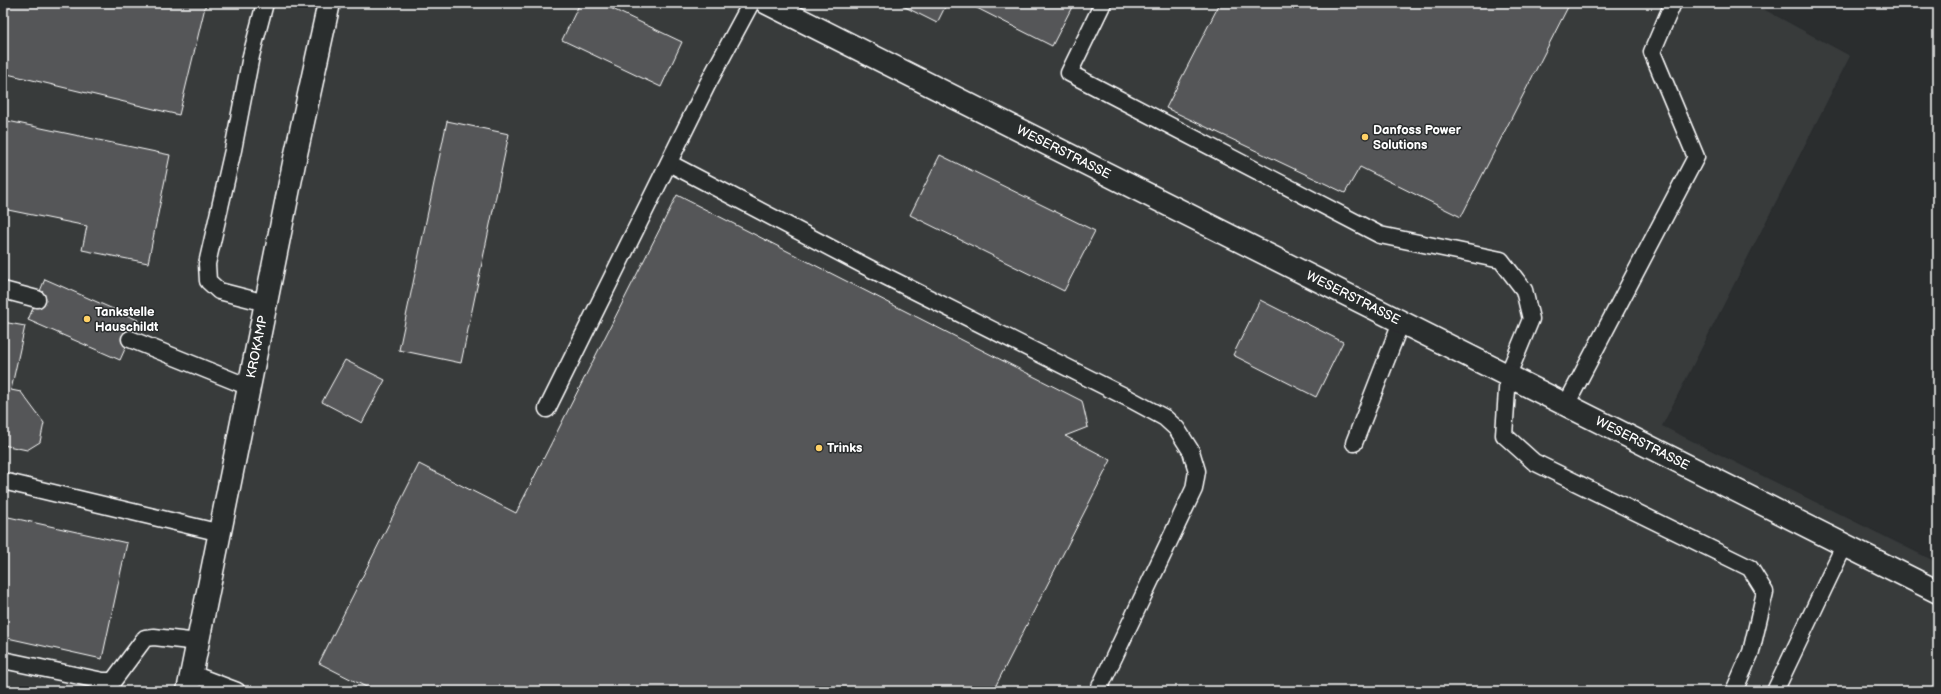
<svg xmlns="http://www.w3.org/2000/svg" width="1941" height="694" viewBox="0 0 1941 694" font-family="'Balsamiq Sans',sans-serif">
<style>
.built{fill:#373a3b}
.building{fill:#555758;stroke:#fff}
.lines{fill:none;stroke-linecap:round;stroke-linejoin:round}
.service-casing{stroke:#fff;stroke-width:19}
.minor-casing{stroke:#fff;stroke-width:25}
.tertiary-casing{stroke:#fff;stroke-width:25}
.service{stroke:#2a2d2e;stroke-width:16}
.minor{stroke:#2a2d2e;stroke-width:22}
.tertiary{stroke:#2a2d2e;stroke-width:22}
.poi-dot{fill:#ffd166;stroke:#2a2d2e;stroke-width:1.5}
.labels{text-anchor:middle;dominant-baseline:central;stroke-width:3;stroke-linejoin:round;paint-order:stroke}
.poi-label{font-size:13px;font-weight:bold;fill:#fff;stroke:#2a2d2e;text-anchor:start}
.street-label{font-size:13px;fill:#fff;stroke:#2a2d2e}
</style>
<rect width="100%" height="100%" fill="#2a2d2e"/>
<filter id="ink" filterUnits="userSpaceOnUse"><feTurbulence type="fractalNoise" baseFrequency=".025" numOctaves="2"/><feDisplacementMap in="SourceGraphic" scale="8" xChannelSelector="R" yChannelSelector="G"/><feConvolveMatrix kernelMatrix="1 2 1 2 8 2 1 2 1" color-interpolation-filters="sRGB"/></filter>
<g filter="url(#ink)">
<path class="built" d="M3 3H1752L1850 56 1662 426 1938 563V691H3Z"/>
<g class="building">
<path d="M4 3H206L179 115 3 73Z"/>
<path d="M580 3H600L682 42 661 87 562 40Z"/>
<path d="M897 3H947L937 23Z"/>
<path d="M967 3H1074L1052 46Z"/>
<path d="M1220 3H1570L1461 217 1360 167 1345 193 1166 108Z"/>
<path d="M3 120 170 155 148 263 82 250 87 226 3 209Z"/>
<path d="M447 121 509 134 461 363 399 350Z"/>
<path d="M940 155 1095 231 1064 291 910 215Z"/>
<path d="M677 195 1082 401 1088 427 1065 436 1111 460 993 691H374L319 663 419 464 516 513Z"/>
<path d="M45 279 138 320 120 360 28 320Z"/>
<path d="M1260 300 1343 342 1316 397 1233 355Z"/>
<path d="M3 322 25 326 11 390 21 392 44 423 40 442 27 450 3 445Z"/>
<path d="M345 360 385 380 362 423 322 402Z"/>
<path d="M4 516 127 543 102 659 3 637Z"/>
</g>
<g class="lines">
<g class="service-casing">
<g id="service">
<path d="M265 3 251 56 233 150 207 264 208 281 219 291 266 303"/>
<path d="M1103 3 1069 73 1380 235 1501 260 1524 290 1531 319 1508 375 1504 435 1534 462 1750 568 1765 592 1751 652 1734 691"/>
<path d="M669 163 867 267 1128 398 1165 418 1177 429 1191 451 1197 471 1194 489 1098 691"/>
<path d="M3 290 37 299"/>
<path d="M130 339 249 387"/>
<path d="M1566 405 1696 157 1652 52 1673 3"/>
<path d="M547 409 707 85 751 3"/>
<path d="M1354 443 1401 322"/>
<path d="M3 481 221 533"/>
<path d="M3 660 103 681H113L145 638 154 637 198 642"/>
<path d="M192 674 237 691"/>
<path d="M1775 691 1844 546"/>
</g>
</g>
<g class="minor-casing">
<g id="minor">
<path id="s1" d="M188 691 294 163 329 3"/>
</g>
</g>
<g class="tertiary-casing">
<g id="tertiary">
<path id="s2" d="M767 3 1938 592"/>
</g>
</g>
<use href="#service" class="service"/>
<use href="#minor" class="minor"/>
<use href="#tertiary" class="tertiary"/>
</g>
</g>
<g class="poi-dot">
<circle cx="1365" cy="137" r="4"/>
<circle cx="87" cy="319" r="4"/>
<circle cx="819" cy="448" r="4"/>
</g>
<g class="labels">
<g class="poi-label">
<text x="1373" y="130">Danfoss Power<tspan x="1373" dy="15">Solutions</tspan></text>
<text x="95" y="312">Tankstelle<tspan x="95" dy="15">Hauschildt</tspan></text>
<text x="827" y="448">Trinks</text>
</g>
<g class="street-label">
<text stroke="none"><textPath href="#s2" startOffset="332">WESERSTRASSE</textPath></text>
<text stroke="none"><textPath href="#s2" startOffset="656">WESERSTRASSE</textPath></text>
<text stroke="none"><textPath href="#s1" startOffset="351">KROKAMP</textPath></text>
<text stroke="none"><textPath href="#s2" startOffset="980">WESERSTRASSE</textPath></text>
</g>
</g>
<rect width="1941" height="694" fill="none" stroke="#2a2d2e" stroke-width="16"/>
<rect x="8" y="8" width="1925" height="678" fill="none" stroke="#fff" stroke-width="1.5" filter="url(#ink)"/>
</svg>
